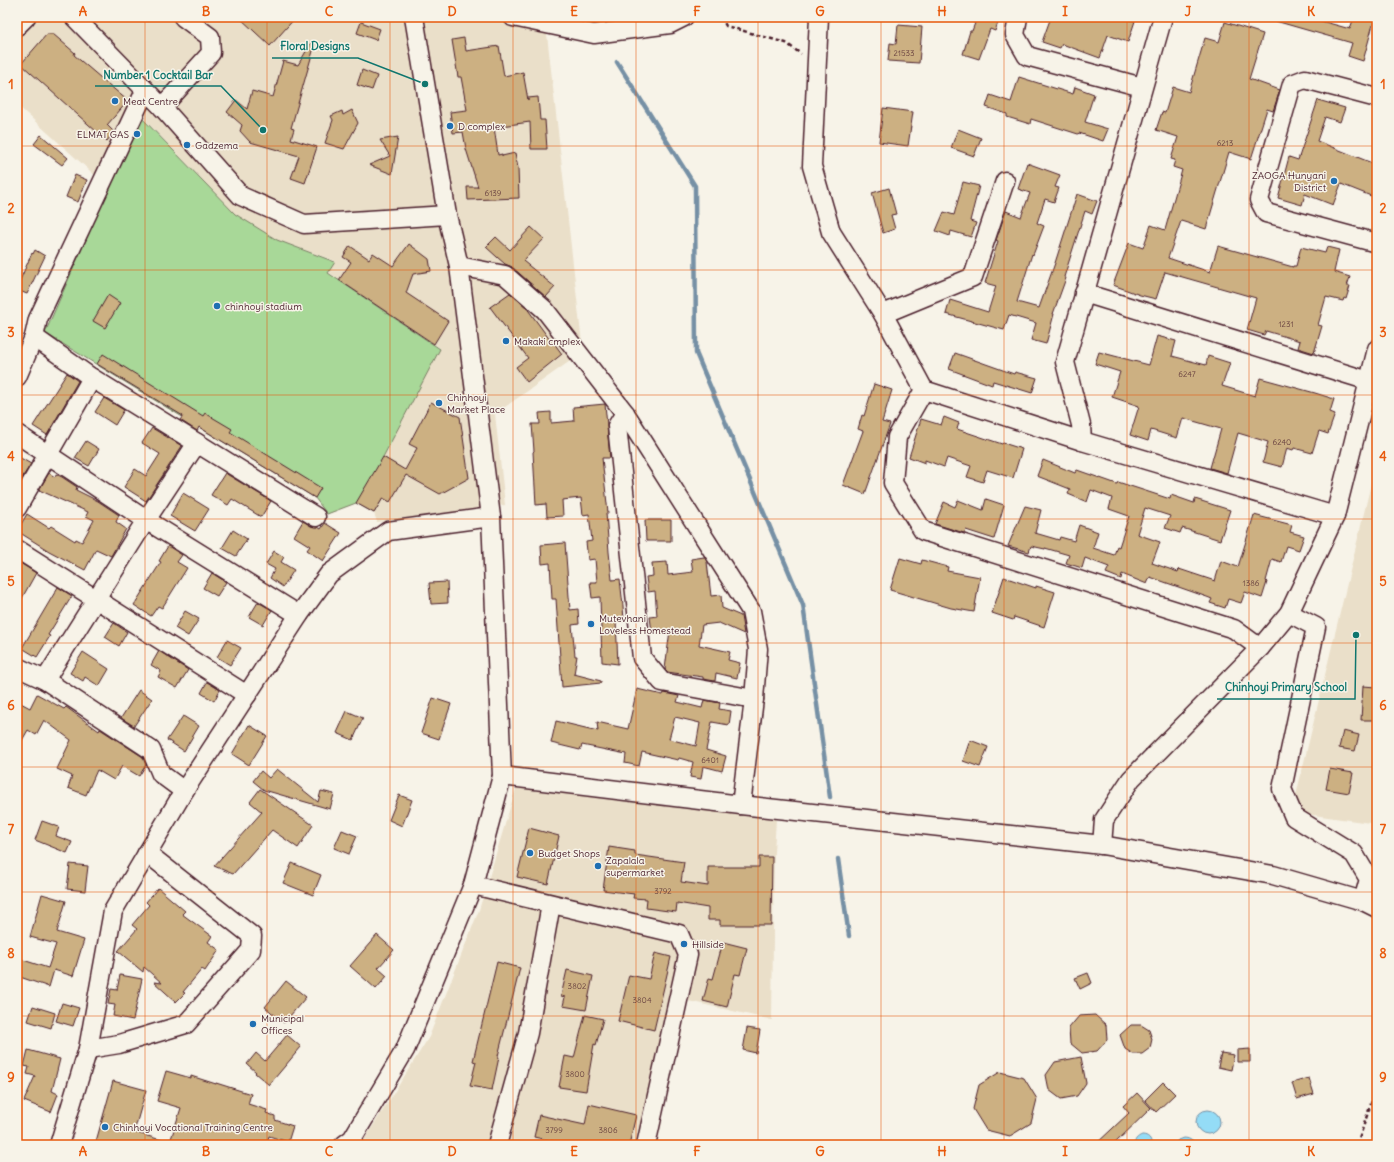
<svg xmlns="http://www.w3.org/2000/svg" width="1394" height="1162" viewBox="0 0 1394 1162" font-family="Delius,sans-serif">
<style>
.built{fill:#eadfc9}
.green{fill:#a8d898;stroke:#797c62}
.water{fill:#94dcf6;stroke:#7690a5}
.lines{fill:none;stroke-linecap:round;stroke-linejoin:round}
.stream{stroke:#7690a5;stroke-width:4.5}
.building{fill:#ccb082;stroke:#4a1f2b;fill-rule:evenodd}
.minor-casing{stroke:#4a1f2b;stroke-width:21}
.path{stroke:#4a1f2b;stroke-width:2.5;stroke-dasharray:4 3;stroke-linecap:butt}
.minor{stroke:#f7f3e8;stroke-width:18}
.grid{fill:none;stroke:#e8590c;stroke-width:1;stroke-opacity:0.55}
.poi-dot{fill:#1f6fb2;stroke:#f7f3e8;stroke-width:1.5}
.labels{text-anchor:middle;dominant-baseline:central;stroke-width:3;stroke-linejoin:round;paint-order:stroke}
.number-label{font-size:8px;fill:#6a4341}
.poi-label{font-size:10px;fill:#4a1f2b;stroke:#f7f3e8;text-anchor:start}
.leader{fill:none;stroke:#0f766e;stroke-width:1.5}
.callout-dot{fill:#0f766e;stroke:#f7f3e8;stroke-width:1.5}
.callout-label{font-size:11px;text-anchor:middle;font-weight:bold;fill:#0f766e;stroke:#f7f3e8;stroke-width:3;stroke-linejoin:round;paint-order:stroke}
.neatline{fill:none;stroke:#e8590c;stroke-width:1.5}
.grid-label{font-size:13px;text-anchor:middle;font-weight:bold;fill:#e8590c}
</style>
<rect width="100%" height="100%" fill="#f7f3e8"/>
<filter id="ink" filterUnits="userSpaceOnUse"><feTurbulence type="fractalNoise" baseFrequency=".025" numOctaves="2"/><feDisplacementMap in="SourceGraphic" scale="8" xChannelSelector="R" yChannelSelector="G"/><feConvolveMatrix kernelMatrix="1 2 1 2 8 2 1 2 1" color-interpolation-filters="sRGB"/></filter>
<g filter="url(#ink)">
<g class="built">
<path d="M17 17H545L583 352 495 414 505 505 377 522 374 513 401 468 383 457 440 348 328 272 335 261 277 240 235 214 141 116 109 188 17 105Z"/>
<path d="M1377 459V824L1292 812Z"/>
<path d="M516 788 776 819 774 852 772 1020 684 1000 651 1145H361L429 1037 479 910Z"/>
</g>
<path class="green" d="M140 116 235 214 277 240 335 262 328 273 440 349 383 457 401 468 374 513 356 503 327 514 315 498 45 333Z"/>
<g class="water">
<circle cx="1208" cy="1122" r="12"/>
<path d="M1142 1135C1148 1135 1152 1139 1151 1145H1135C1134 1140 1137 1137 1142 1135Z"/>
<path d="M1183 1138C1189 1138 1192 1140 1196 1145H1174L1178 1140Z"/>
</g>
<g class="lines">
<g class="stream">
<path d="M617 62 695 186 696 353 803 605 830 797"/>
<path d="M838 859 849 936"/>
</g>
</g>
<g class="building">
<path d="M239 17H296L270 46Z"/>
<path d="M962 17H1000L995 31 990 29 979 59 963 54 970 31H972L975 23Z"/>
<path d="M1051 17H1120L1135 21 1128 42 1108 35 1100 58 1062 44 1060 48 1042 42Z"/>
<path d="M1272 17H1307L1350 29 1354 17H1375L1363 61 1348 56 1352 43 1272 20Z"/>
<path d="M361 22 380 29 376 40 357 33Z"/>
<path d="M1225 22 1263 34 1249 79 1280 90 1273 111 1267 109 1251 159 1229 152 1206 229 1181 221 1168 258 1210 272 1218 246 1293 267V266H1296L1301 247 1325 253 1327 247 1339 250 1334 272 1350 277 1347 286H1350L1346 299 1344 298 1343 301 1326 297 1318 325 1322 326 1314 353 1298 348 1300 341 1266 331 1264 335 1247 330 1256 298 1165 272 1156 299 1140 295 1113 285 1129 243 1143 248 1151 225 1165 230 1182 170 1173 167 1175 160 1171 159 1178 137 1156 130 1162 112 1165 113 1173 87 1189 92 1205 38 1219 42Z"/>
<path d="M898 25 922 27 919 63 888 61 890 43 896 44Z"/>
<path d="M47 34H53L75 53 74 55 128 101 107 125 114 132 107 141 21 64Z"/>
<path d="M464 38 466 51 499 46 504 76 523 72 528 100V98L538 97 540 120H545L547 149H531L530 122 494 127 498 155 502 154V156L515 153 518 168 519 198 468 200 467 187H478L466 149 463 132 453 133 450 112 467 110 461 77H458L452 40Z"/>
<path d="M311 43 315 44 291 128 294 129 291 139 317 147 305 183 291 178 299 156 250 142 240 131 242 125 227 112 236 100 247 109 252 91 273 97 283 61 298 65Z"/>
<path d="M362 70 377 76 372 90 357 85Z"/>
<path d="M1019 77 1073 94 1075 87 1094 94 1085 122 1108 129 1103 141 1079 133 1078 134 1031 119 1030 124 1007 117V114L986 107 990 95 1011 102Z"/>
<path d="M1318 100 1345 108 1340 122 1325 117 1317 141 1377 165V181L1371 196 1341 184 1333 205 1305 194 1302 205 1278 198 1289 157 1298 160Z"/>
<path d="M883 108 913 112 908 146 879 142Z"/>
<path d="M352 110 358 123 344 149 325 143 333 120 331 116 342 111 343 115Z"/>
<path d="M958 129 981 138 974 156 951 148Z"/>
<path d="M41 135 68 158 62 165 34 144Z"/>
<path d="M398 137 392 174 369 165 390 156 380 140Z"/>
<path d="M1027 163 1060 175 1055 187 1059 188 1054 202 1045 199 1037 223 1044 226 1033 255 1032 254 1017 302 1039 308 1055 263 1077 194 1097 201 1092 214 1085 211 1064 277 1066 278 1053 314H1054L1046 344 1031 340 1036 323 1009 315 1004 330 946 314 950 300 988 312 996 286 985 283 998 241 996 240 1006 211 1021 217 1030 193 1018 189Z"/>
<path d="M75 175 87 180 78 202 66 197Z"/>
<path d="M963 182 979 186 970 221 976 223 971 237 951 231 950 236 936 231 944 212 954 215Z"/>
<path d="M889 188 896 214 891 215 895 229 883 233 872 193Z"/>
<path d="M531 227 544 239 523 261 555 287 546 297 512 267 505 264 497 257 486 247 496 237 510 250Z"/>
<path d="M409 244 429 259 431 271 413 274 406 293 448 321 434 344 339 280 351 262 343 257 350 246 369 259 373 253 393 266Z"/>
<path d="M35 250 45 256 27 294 17 290V287L32 253 33 254Z"/>
<path d="M510 293 526 307 550 340 551 339 562 354 527 382 516 367 528 358 490 307Z"/>
<path d="M108 295 120 303 105 328 93 321Z"/>
<path d="M1157 336 1176 341 1172 356 1206 365 1208 356 1230 363 1222 386 1255 396 1260 378 1315 393 1334 399 1330 412 1335 414 1328 434 1319 431 1312 453 1294 448 1293 450 1287 448 1282 467 1263 462 1268 442 1238 433 1227 473 1210 468 1221 429 1183 418 1177 438 1151 430 1148 441 1130 435 1139 406 1112 397 1120 372 1095 364 1099 352 1149 365Z"/>
<path d="M955 353 1014 374 1015 372 1037 378 1032 393 993 381 992 385 949 369Z"/>
<path d="M103 354 203 416 205 413 232 429 230 432 321 488 315 498 199 427 197 431 180 420 183 416 97 364Z"/>
<path d="M67 373 78 381 47 435 33 426Z"/>
<path d="M874 384 892 390 882 422 890 424 865 494 843 485 863 431 858 429 862 415 864 416Z"/>
<path d="M104 398 124 410 115 425 95 412Z"/>
<path d="M431 402 460 417 469 478 440 494 406 475 390 502 383 498 374 513 356 503 383 457 405 470 417 448 409 444Z"/>
<path d="M605 404 610 458H602L608 513H606L609 552 612 580 620 579 623 606 624 621H616L618 664 602 662 600 597 592 598 590 582H597L595 559 588 560 586 542 592 541 589 514 583 515 581 498 562 500 563 516 547 517 546 504 536 505 535 487 533 452 534 451 532 424H540L539 413 551 412V423L574 421 573 407Z"/>
<path d="M944 417 959 423 957 429 1002 444 1003 443 1022 449 1013 478 987 470 983 482 967 477 971 466 947 458 944 467 925 460V463L909 457 921 419 941 425Z"/>
<path d="M152 428 182 446 146 501 124 487 135 469 146 476 160 454 142 443Z"/>
<path d="M86 441 99 449 89 466 75 458Z"/>
<path d="M17 456 31 464 20 481 17 479Z"/>
<path d="M1043 460 1075 473 1077 470 1117 484 1118 482 1170 499 1171 495 1194 503 1195 499 1230 510 1220 540 1182 528 1180 533 1165 528 1170 516 1145 508 1137 534 1160 542 1152 563 1178 572 1179 569 1215 581 1221 561 1238 567 1254 515 1292 525 1290 532 1304 536 1299 550 1286 546 1281 562 1272 559 1266 581 1267 582 1262 598 1245 592 1241 603 1228 599 1225 608 1210 603 1212 599 1207 597 1150 577 1147 584 1122 574 1121 579 1106 573 1109 567 1085 558 1082 568 1066 563 1069 555 1045 548V549L1031 546 1029 552 1008 546 1025 506 1041 510 1035 533 1059 540 1060 537 1074 541 1079 525 1098 532 1093 548 1114 555 1117 546 1119 547 1129 516 1109 509 1112 498 1091 490 1087 502 1068 494 1070 489 1037 476Z"/>
<path d="M49 473 55 477 56 474 62 477 77 487 76 490 98 501 119 515 116 522 126 529 111 556 96 549 85 570 49 551 17 531 27 514 49 528 51 526 75 541 76 539 82 542 94 520 86 516 88 512 39 490Z"/>
<path d="M225 473 271 501 261 517 232 499 228 505 211 495Z"/>
<path d="M183 493 209 509 195 531 170 516Z"/>
<path d="M986 499 1004 505 994 539 966 530 964 533 935 524 944 502 955 507 958 500 983 510Z"/>
<path d="M645 520H671V541H646Z"/>
<path d="M303 521 311 526 318 527 321 529 325 523 341 533 323 561 307 550 310 546 294 536Z"/>
<path d="M233 530 247 539 236 556 222 548Z"/>
<path d="M565 543 570 610 578 609 579 624 572 625 575 656H577L574 674 601 681V683L562 687 556 599H552L550 563 542 564 541 545Z"/>
<path d="M168 546 182 555 177 562 187 568 162 608 158 606 151 616 134 605 161 562 159 561Z"/>
<path d="M274 551 284 557 281 562 294 570 283 587 270 578 275 569 266 564Z"/>
<path d="M704 557 707 562 711 596 721 595 722 608 741 616 744 634 719 623 702 625 699 645 730 652 728 660 740 663 737 678 716 673 715 681 703 679V677L667 672 665 669 670 630 652 632 650 617 657 616 655 591 648 592 646 577 653 576 652 563 667 562 668 575 693 572 691 559Z"/>
<path d="M900 558 921 564 922 560 948 567 947 571 980 577 974 612 951 608 890 590Z"/>
<path d="M17 561 36 573 17 607Z"/>
<path d="M212 573 226 582 217 596 203 588Z"/>
<path d="M1004 577 1036 588V586L1055 592 1044 627 1014 617 1013 620 992 613Z"/>
<path d="M447 582 448 603 431 604 429 583Z"/>
<path d="M58 587 72 596 48 635 50 636 37 657 22 648Z"/>
<path d="M258 602 272 610 263 625 249 617Z"/>
<path d="M185 611 199 619 188 636 175 628Z"/>
<path d="M114 623 127 632 119 646 105 637Z"/>
<path d="M227 640 241 648 230 665 217 657Z"/>
<path d="M159 651 188 670 177 688 158 677 161 671 151 665Z"/>
<path d="M83 652 109 669 99 686 85 677 83 681 70 673Z"/>
<path d="M207 682 220 690 214 701 201 693Z"/>
<path d="M1363 686 1376 687 1374 720H1361Z"/>
<path d="M637 689 663 695 664 693 679 696 677 702 702 708 704 700 720 703 719 709 731 711 729 725 712 722 706 750 726 756 722 771 703 766 701 779 690 777 693 762 679 758 678 760 642 752 639 766 625 763 626 754 582 745 580 750 551 743 556 721 598 731 597 722 628 729ZM675 717 700 723 696 746 669 739Z"/>
<path d="M139 690 152 699 134 726 121 718Z"/>
<path d="M37 694 64 709 66 707 99 731 100 729 143 757 146 765 139 776 122 766 114 780 97 770 86 795 68 788 72 776 57 769 71 740 44 720 36 735 28 730 17 749V701L30 708Z"/>
<path d="M433 698 451 704 439 739 421 733Z"/>
<path d="M347 711 363 718 353 740 337 733Z"/>
<path d="M183 716 199 726 184 751 167 740Z"/>
<path d="M249 725 267 736 249 765 232 754Z"/>
<path d="M1343 731 1359 735 1355 751 1339 748Z"/>
<path d="M970 740 988 747 980 767 963 761Z"/>
<path d="M277 769 318 802 321 791 334 794 330 809 264 790 253 781 261 771 269 778Z"/>
<path d="M1330 769 1353 773 1349 793 1326 789Z"/>
<path d="M260 789 313 825 298 848 272 830 233 874 214 866 262 812 250 802Z"/>
<path d="M399 795 412 800 402 826 389 820Z"/>
<path d="M42 821 59 827 56 836 72 842 67 853 35 840Z"/>
<path d="M529 828 559 836 548 884 517 877Z"/>
<path d="M342 830 357 836 349 854 334 848Z"/>
<path d="M609 847 635 851V855L684 862 681 882 708 886V867H759V857H772L771 925H720V920H708V908L677 903 676 912 646 908 647 899 633 898 634 894 603 890Z"/>
<path d="M292 863 321 875 313 895 283 883Z"/>
<path d="M70 864 88 866 85 891 67 889Z"/>
<path d="M158 888 185 911 182 914 212 936 208 942 219 950 205 971 202 969 183 992 185 993 176 1002 154 982 162 983 144 967 143 972 118 951 137 929 132 925 149 905 146 902Z"/>
<path d="M42 894 66 901 57 932 84 940 73 976 54 970 49 987 17 976V958L48 968 56 944 30 937Z"/>
<path d="M377 935 394 950 378 968 387 976 376 989 350 966Z"/>
<path d="M723 942 747 948 740 975 735 974 727 1007 703 1001 709 978 713 979Z"/>
<path d="M655 953 671 957 654 1030 618 1021 629 975 649 979Z"/>
<path d="M497 962 520 968 498 1056 499 1057 492 1090 470 1086 476 1062 473 1061Z"/>
<path d="M567 970 593 976 586 1010 563 1006 565 997 561 996Z"/>
<path d="M1088 973 1092 983 1080 989 1075 978Z"/>
<path d="M120 975 142 979 133 1020 113 1016 115 1005 108 1004 111 989 117 990Z"/>
<path d="M286 981 306 997 284 1023 265 1007Z"/>
<path d="M62 1003 79 1008 73 1026 56 1021Z"/>
<path d="M33 1006 55 1013 51 1028 28 1021Z"/>
<path d="M585 1015 603 1019 596 1045 594 1044 586 1091 559 1087 565 1056 574 1058Z"/>
<path d="M1095 1015 1106 1025 1107 1040 1097 1051 1082 1053 1070 1043 1069 1028 1079 1016Z"/>
<path d="M1131 1025H1141L1149 1030 1152 1039 1150 1048 1142 1054H1133L1125 1049 1120 1035Z"/>
<path d="M747 1028 760 1030 756 1053 743 1050Z"/>
<path d="M287 1035 301 1047 269 1085 255 1073 256 1072 247 1064 256 1053 265 1061Z"/>
<path d="M1250 1049V1062H1237V1050Z"/>
<path d="M28 1050 60 1059 52 1091 58 1094 51 1112 24 1101 35 1076 27 1074 29 1067 24 1066Z"/>
<path d="M1221 1053 1234 1055 1231 1070 1218 1067Z"/>
<path d="M1081 1057 1086 1083 1077 1096 1061 1099 1049 1090 1046 1075 1055 1062Z"/>
<path d="M166 1071 191 1078V1076L216 1084V1083L251 1094 248 1104 267 1110 266 1113 275 1116V1120L293 1126 288 1142 269 1136 266 1145H251L236 1141 235 1145H169L181 1108 157 1101Z"/>
<path d="M1000 1072 1024 1078 1037 1099 1031 1123 1010 1136 986 1130 973 1109 979 1085Z"/>
<path d="M1309 1078 1314 1094 1297 1099 1292 1083Z"/>
<path d="M113 1081 146 1090 134 1132 168 1142V1145H95Z"/>
<path d="M1163 1082 1175 1094 1156 1112 1145 1100Z"/>
<path d="M1137 1093 1151 1108 1113 1145H1095L1129 1113 1123 1106Z"/>
<path d="M589 1104 636 1115 629 1145H569L534 1137 539 1115 585 1125Z"/>
</g>
<g class="lines">
<g class="minor-casing">
<g id="minor">
<path d="M74 17 162 107 241 196 304 224 447 215"/>
<path d="M513 17 594 34 670 24 684 17"/>
<path d="M819 17 812 166 831 232 883 314 924 390 1082 441 1335 516"/>
<path d="M1018 17 1015 35 1027 56 1142 87"/>
<path d="M17 26 26 17"/>
<path d="M1377 98 1305 79 1292 84 1259 200 1266 213 1377 243"/>
<path d="M162 107 211 53 210 37 183 17"/>
<path d="M459 266 505 275 545 310 625 413 751 611 758 649 754 699 741 805"/>
<path d="M1084 293 1369 381"/>
<path d="M883 314 973 277 1005 181"/>
<path d="M17 377 34 337 38 319 145 91"/>
<path d="M924 390 897 437 893 483 923 531 1234 629 1260 648"/>
<path d="M625 413 617 426 642 658 662 682 754 699"/>
<path d="M17 434 146 520 299 615"/>
<path d="M1082 441 1081 425 1065 362 1163 17"/>
<path d="M197 443 316 517"/>
<path d="M17 508 92 378 34 337"/>
<path d="M17 549 247 695"/>
<path d="M1289 613 1316 627 1282 789 1294 817 1354 854 1369 879 1363 901"/>
<path d="M17 667 45 680 151 750 161 774 184 791"/>
<path d="M45 680 146 520 197 443 92 378"/>
<path d="M502 776 741 805 1102 845 1273 875 1363 901 1377 908"/>
<path d="M1102 845 1104 820 1131 779 1260 648 1289 613 1335 516 1377 349"/>
<path d="M473 885 679 934 688 955 646 1145"/>
<path d="M88 1049 119 1044 186 1024 251 950 252 936 147 853"/>
<path d="M59 1145 88 1049 113 911 184 791 299 615 329 574 388 531 491 517"/>
<path d="M344 1145 352 1139 405 1050 473 885 502 776 491 517 459 266 447 215 414 17"/>
<path d="M497 1145 528 1033 551 904"/>
</g>
</g>
<g class="path">
<path d="M721 17 726 26 786 43 801 54"/>
<path d="M1357 1145 1377 1086"/>
</g>
<use href="#minor" class="minor"/>
</g>
</g>
<path class="grid" d="M145 17V1145M267 17V1145M390 17V1145M513 17V1145M636 17V1145M758 17V1145M881 17V1145M1004 17V1145M1127 17V1145M1249 17V1145M17 146H1377M17 270H1377M17 395H1377M17 519H1377M17 643H1377M17 767H1377M17 892H1377M17 1016H1377"/>
<g class="poi-dot">
<circle cx="115" cy="101" r="4"/>
<circle cx="450" cy="126" r="4"/>
<circle cx="137" cy="134" r="4"/>
<circle cx="187" cy="145" r="4"/>
<circle cx="1334" cy="181" r="4"/>
<circle cx="217" cy="306" r="4"/>
<circle cx="506" cy="341" r="4"/>
<circle cx="439" cy="403" r="4"/>
<circle cx="591" cy="624" r="4"/>
<circle cx="530" cy="853" r="4"/>
<circle cx="598" cy="866" r="4"/>
<circle cx="684" cy="944" r="4"/>
<circle cx="253" cy="1024" r="4"/>
<circle cx="105" cy="1127" r="4"/>
</g>
<g class="labels">
<g class="number-label">
<text x="904" y="53">21533</text>
<text x="1225" y="143">6213</text>
<text x="493" y="193">6139</text>
<text x="1286" y="324">1231</text>
<text x="1187" y="374">6247</text>
<text x="1282" y="442">6240</text>
<text x="1251" y="583">1386</text>
<text x="710" y="760">6401</text>
<text x="663" y="891">3792</text>
<text x="577" y="986">3802</text>
<text x="642" y="1000">3804</text>
<text x="575" y="1074">3800</text>
<text x="554" y="1130">3799</text>
<text x="608" y="1130">3806</text>
</g>
<g class="poi-label">
<text x="123" y="101">Meat Centre</text>
<text x="458" y="126">D complex</text>
<text x="129" y="134" text-anchor="end">ELMAT GAS</text>
<text x="195" y="145">Gadzema</text>
<text x="1326" y="175" text-anchor="end">ZAOGA Hunyani<tspan x="1326" dy="12">District</tspan></text>
<text x="225" y="306">chinhoyi stadium</text>
<text x="514" y="341">Makaki cmplex</text>
<text x="447" y="397">Chinhoyi<tspan x="447" dy="12">Market Place</tspan></text>
<text x="599" y="618">Mutevhani<tspan x="599" dy="12">Loveless Homestead</tspan></text>
<text x="538" y="853">Budget Shops</text>
<text x="606" y="860">Zapalala<tspan x="606" dy="12">supermarket</tspan></text>
<text x="692" y="944">Hillside</text>
<text x="261" y="1018">Municipal<tspan x="261" dy="12">Offices</tspan></text>
<text x="113" y="1127">Chinhoyi Vocational Training Centre</text>
</g>
</g>
<path class="leader" d="M425 84L358 58H272M263 130L221 86H95M1356 635L1355 699H1217"/>
<g class="callout-dot">
<circle cx="425" cy="84" r="4"/>
<circle cx="263" cy="130" r="4"/>
<circle cx="1356" cy="635" r="4"/>
</g>
<g class="callout-label">
<text x="315" y="50">Floral Designs</text>
<text x="158" y="79">Number 1 Cocktail Bar</text>
<text x="1286" y="691">Chinhoyi Primary School</text>
</g>
<rect width="1394" height="1162" fill="none" stroke="#f7f3e8" stroke-width="44"/>
<rect x="22" y="22" width="1350" height="1118" class="neatline"/>
<g class="grid-label">
<text x="83" y="16">A</text>
<text x="206" y="16">B</text>
<text x="329" y="16">C</text>
<text x="452" y="16">D</text>
<text x="574" y="16">E</text>
<text x="697" y="16">F</text>
<text x="820" y="16">G</text>
<text x="942" y="16">H</text>
<text x="1065" y="16">I</text>
<text x="1188" y="16">J</text>
<text x="1311" y="16">K</text>
<text x="11" y="89">1</text>
<text x="1383" y="89">1</text>
<text x="11" y="213">2</text>
<text x="1383" y="213">2</text>
<text x="11" y="337">3</text>
<text x="1383" y="337">3</text>
<text x="11" y="461">4</text>
<text x="1383" y="461">4</text>
<text x="11" y="586">5</text>
<text x="1383" y="586">5</text>
<text x="11" y="710">6</text>
<text x="1383" y="710">6</text>
<text x="11" y="834">7</text>
<text x="1383" y="834">7</text>
<text x="11" y="958">8</text>
<text x="1383" y="958">8</text>
<text x="11" y="1082">9</text>
<text x="1383" y="1082">9</text>
<text x="83" y="1156">A</text>
<text x="206" y="1156">B</text>
<text x="329" y="1156">C</text>
<text x="452" y="1156">D</text>
<text x="574" y="1156">E</text>
<text x="697" y="1156">F</text>
<text x="820" y="1156">G</text>
<text x="942" y="1156">H</text>
<text x="1065" y="1156">I</text>
<text x="1188" y="1156">J</text>
<text x="1311" y="1156">K</text>
</g>
</svg>
